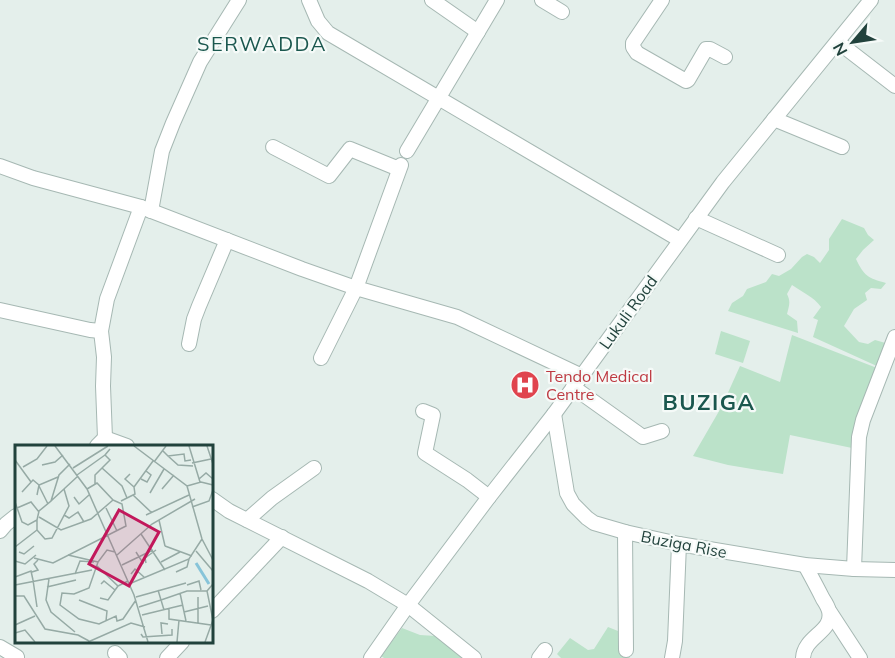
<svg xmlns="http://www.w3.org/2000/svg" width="895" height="658" viewBox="0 0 895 658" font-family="Mulish,sans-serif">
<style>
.green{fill:#bbe2c9}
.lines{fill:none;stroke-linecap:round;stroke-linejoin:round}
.minor-casing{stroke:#a6b8b3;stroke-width:16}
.minor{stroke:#fff;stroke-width:14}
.labels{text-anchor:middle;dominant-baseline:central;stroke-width:4.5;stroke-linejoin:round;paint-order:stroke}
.street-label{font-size:16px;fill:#21423c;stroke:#f5faf8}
.health-label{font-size:16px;fill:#be3a42;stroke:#f5faf8;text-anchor:start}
.quarter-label{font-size:20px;letter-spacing:1.5px;fill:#1a574e;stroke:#f5faf8}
.district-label{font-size:22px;font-weight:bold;letter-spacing:1.5px;fill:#1a574e;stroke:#f5faf8}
.inset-river{fill:none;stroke:#87c4d9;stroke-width:3}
.inset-road{fill:none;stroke:#96aaa5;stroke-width:1.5}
.view{fill:#c2185b;fill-opacity:0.15;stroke:#c2185b;stroke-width:3}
.inset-edge{fill:none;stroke:#21423c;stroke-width:3}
</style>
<rect width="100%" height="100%" fill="#e4efeb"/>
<g class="green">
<path d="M842 219 864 228 868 235 874 240 863 250 856 259C864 276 868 278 886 283L881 289 871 288 865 293 867 300 854 309 844 326 859 342 868 344 875 340 889 344 879 367 813 337 818 320 813 318 821 307C814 297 802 292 792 285L787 294C791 302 789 306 787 314L797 321 798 333 728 311 732 303 743 296 747 289 766 282 772 274 779 276 791 269 802 257 807 254 814 257 820 263 829 250V239Z"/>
<path d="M721 331 750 341 743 363 715 354Z"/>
<path d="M792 335 877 368 852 448 790 435 783 474 728 465 693 456 722 406 740 366 780 382Z"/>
<path d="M608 627 623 633 622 648 630 658H561L557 654 570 638 588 650 594 649Z"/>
<path d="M402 628 420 635 436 636 466 658H384L381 656Z"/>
</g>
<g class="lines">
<g class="minor-casing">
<g id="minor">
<path d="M309 0 318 21 328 33 680 240"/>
<path d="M432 0 478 32"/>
<path d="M542 0 562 12"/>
<path d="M662 0 633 43V47L637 53 686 81 688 80 706 49H710L725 57"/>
<path d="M838 42 895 86"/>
<path d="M774 119 842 147"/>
<path d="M273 147 329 176 350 149 399 169"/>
<path d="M407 151 497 0"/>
<path d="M0 166 33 178 141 207 302 269 356 288 457 317 582 376"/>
<path d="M151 211 162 151 173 123 200 62 239 0"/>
<path d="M696 218 778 255"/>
<path d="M0 310 90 330 101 331"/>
<path d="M189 344 194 319 199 306 227 240"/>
<path d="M321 358 356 288 401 165"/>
<path d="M573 387 643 437 662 431"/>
<path d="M423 411 433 415 425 453 467 480 489 497"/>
<path d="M554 414 567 493 573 504 587 518 594 523 625 532 679 544 805 565 854 569 895 570"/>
<path d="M105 438 103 386 104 357 101 331 107 299 141 207"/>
<path d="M97 446 105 438 127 446"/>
<path d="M212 499 229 511 368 581 408 605 474 658"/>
<path d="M247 520 272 498 314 468"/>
<path d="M0 531 6 524 16 516"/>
<path d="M625 532 626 650"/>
<path d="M854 569 859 437 863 420 895 337"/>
<path d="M212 611 282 537"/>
<path d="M830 612 860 658"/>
<path d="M0 647 17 657"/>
<path d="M115 653 120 658"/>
<path d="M167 658 182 642"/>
<path d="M371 658 408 605 489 497 554 414 723 182 871 0"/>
<path d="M539 658 545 650"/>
<path d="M672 658 675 641 679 544"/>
<path d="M803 658C804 636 834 632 829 611 828 607 825 602 823 599 817 587 811 576 805 565"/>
</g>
</g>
<use href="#minor" class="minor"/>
</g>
<defs>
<g id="hospital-disc" transform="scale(1.5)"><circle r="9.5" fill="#e0444e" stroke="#f5faf8"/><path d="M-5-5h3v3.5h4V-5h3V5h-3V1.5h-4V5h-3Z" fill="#fff"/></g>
</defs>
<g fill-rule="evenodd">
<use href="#hospital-disc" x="525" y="385"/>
</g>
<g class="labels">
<g class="street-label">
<text transform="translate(628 312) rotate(-54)">Lukuli Road</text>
<text transform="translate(684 544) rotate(11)">Buziga Rise</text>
</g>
<g class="health-label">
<text x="546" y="376">Tendo Medical<tspan x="546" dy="18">Centre</tspan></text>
</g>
<g class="quarter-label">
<text x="262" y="43">SERWADDA</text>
</g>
<g class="district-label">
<text x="709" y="402">BUZIGA</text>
</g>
</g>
<g transform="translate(15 445)">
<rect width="198" height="198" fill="#e4efeb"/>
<path class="inset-river" d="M181 118 194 139"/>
<path class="inset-road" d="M40 1 72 44 119 150 133 197M119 1 172 41 187 94 198 115M174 1 185 37M192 1 198 19M148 6 153 11 169 9 170 16 176 15M153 11 163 20 178 21M0 15 16 37M139 17 151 1M177 18 196 14M27 20 40 17 48 10M8 22 22 14 32 1M58 23 93 1M87 23 107 41 112 53M115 29 110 34 119 42M62 30 90 10M126 34 132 37 136 30 131 26M184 34 191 28 198 34M80 39V30L95 15 90 10 95 4M24 41 33 59M172 41 186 37 198 40M147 44 159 30M7 47 18 35 24 40M135 48 149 24M22 50 24 40 43 32M118 50 137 68M59 52 64 59 74 50M36 56 63 31M106 56 120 49 119 42 138 16M0 57 7 77 13 80 22 75 24 66 36 56 44 30 55 19M177 62 194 56 198 45M2 63 16 57 24 67M91 63 102 86M49 70 54 73 63 67 69 77M131 70 174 50M24 72 46 85 76 74 98 55 82 38 72 44M144 75 150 101M22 85 30 94 37 93 54 61 49 44M126 89 150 125M150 101 177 111M0 102 22 85V75M181 106 198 126M4 107 9 109 19 101M100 107 92 105 83 117 74 143 59 149 47 148 45 160 64 174 84 179 101 171 102 176 108 174 121 155M121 107 128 118 124 121M53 110 83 117M102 110 137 79 180 54M19 113 38 118 111 81 107 59 98 55M0 116 10 119 21 110M146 117 165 107M131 118 130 113 141 105M81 120 103 141 113 136M107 120 138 105M17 127 23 125 19 119 23 115M161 127 172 122 174 114M60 129 65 116 79 117M116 129 120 124 129 132M0 132 16 126 18 135M34 134 31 155 36 167 60 187M18 135 22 162M86 139 89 136 100 145M114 139 174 114 187 94M0 140 77 125M172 140 184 136 186 145M32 142 61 135M165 148 171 176M0 151H9L30 184 63 190 74 196M121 152 171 138M183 152V178M85 153 93 155 103 141M64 155 92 166 91 176M124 162 146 155 143 145M154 164V174L196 180M149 165 146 155 172 146H192M169 167 193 161M127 170 168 160M0 180 20 171M0 188 10 185 20 197M126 189 128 192 157 190V184M147 189 146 178 153 179M73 197 116 178 130 182M162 197 164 175M190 197 198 175 192 146 198 139"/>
<path class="view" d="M104 65 144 87 114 141 74 119Z"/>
<rect width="198" height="198" class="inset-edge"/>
</g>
<g transform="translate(853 42) rotate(241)" stroke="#f5faf8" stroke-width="4.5" paint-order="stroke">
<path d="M0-4.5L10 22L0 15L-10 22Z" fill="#21423c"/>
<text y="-9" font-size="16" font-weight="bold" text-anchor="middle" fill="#21423c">N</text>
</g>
</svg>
